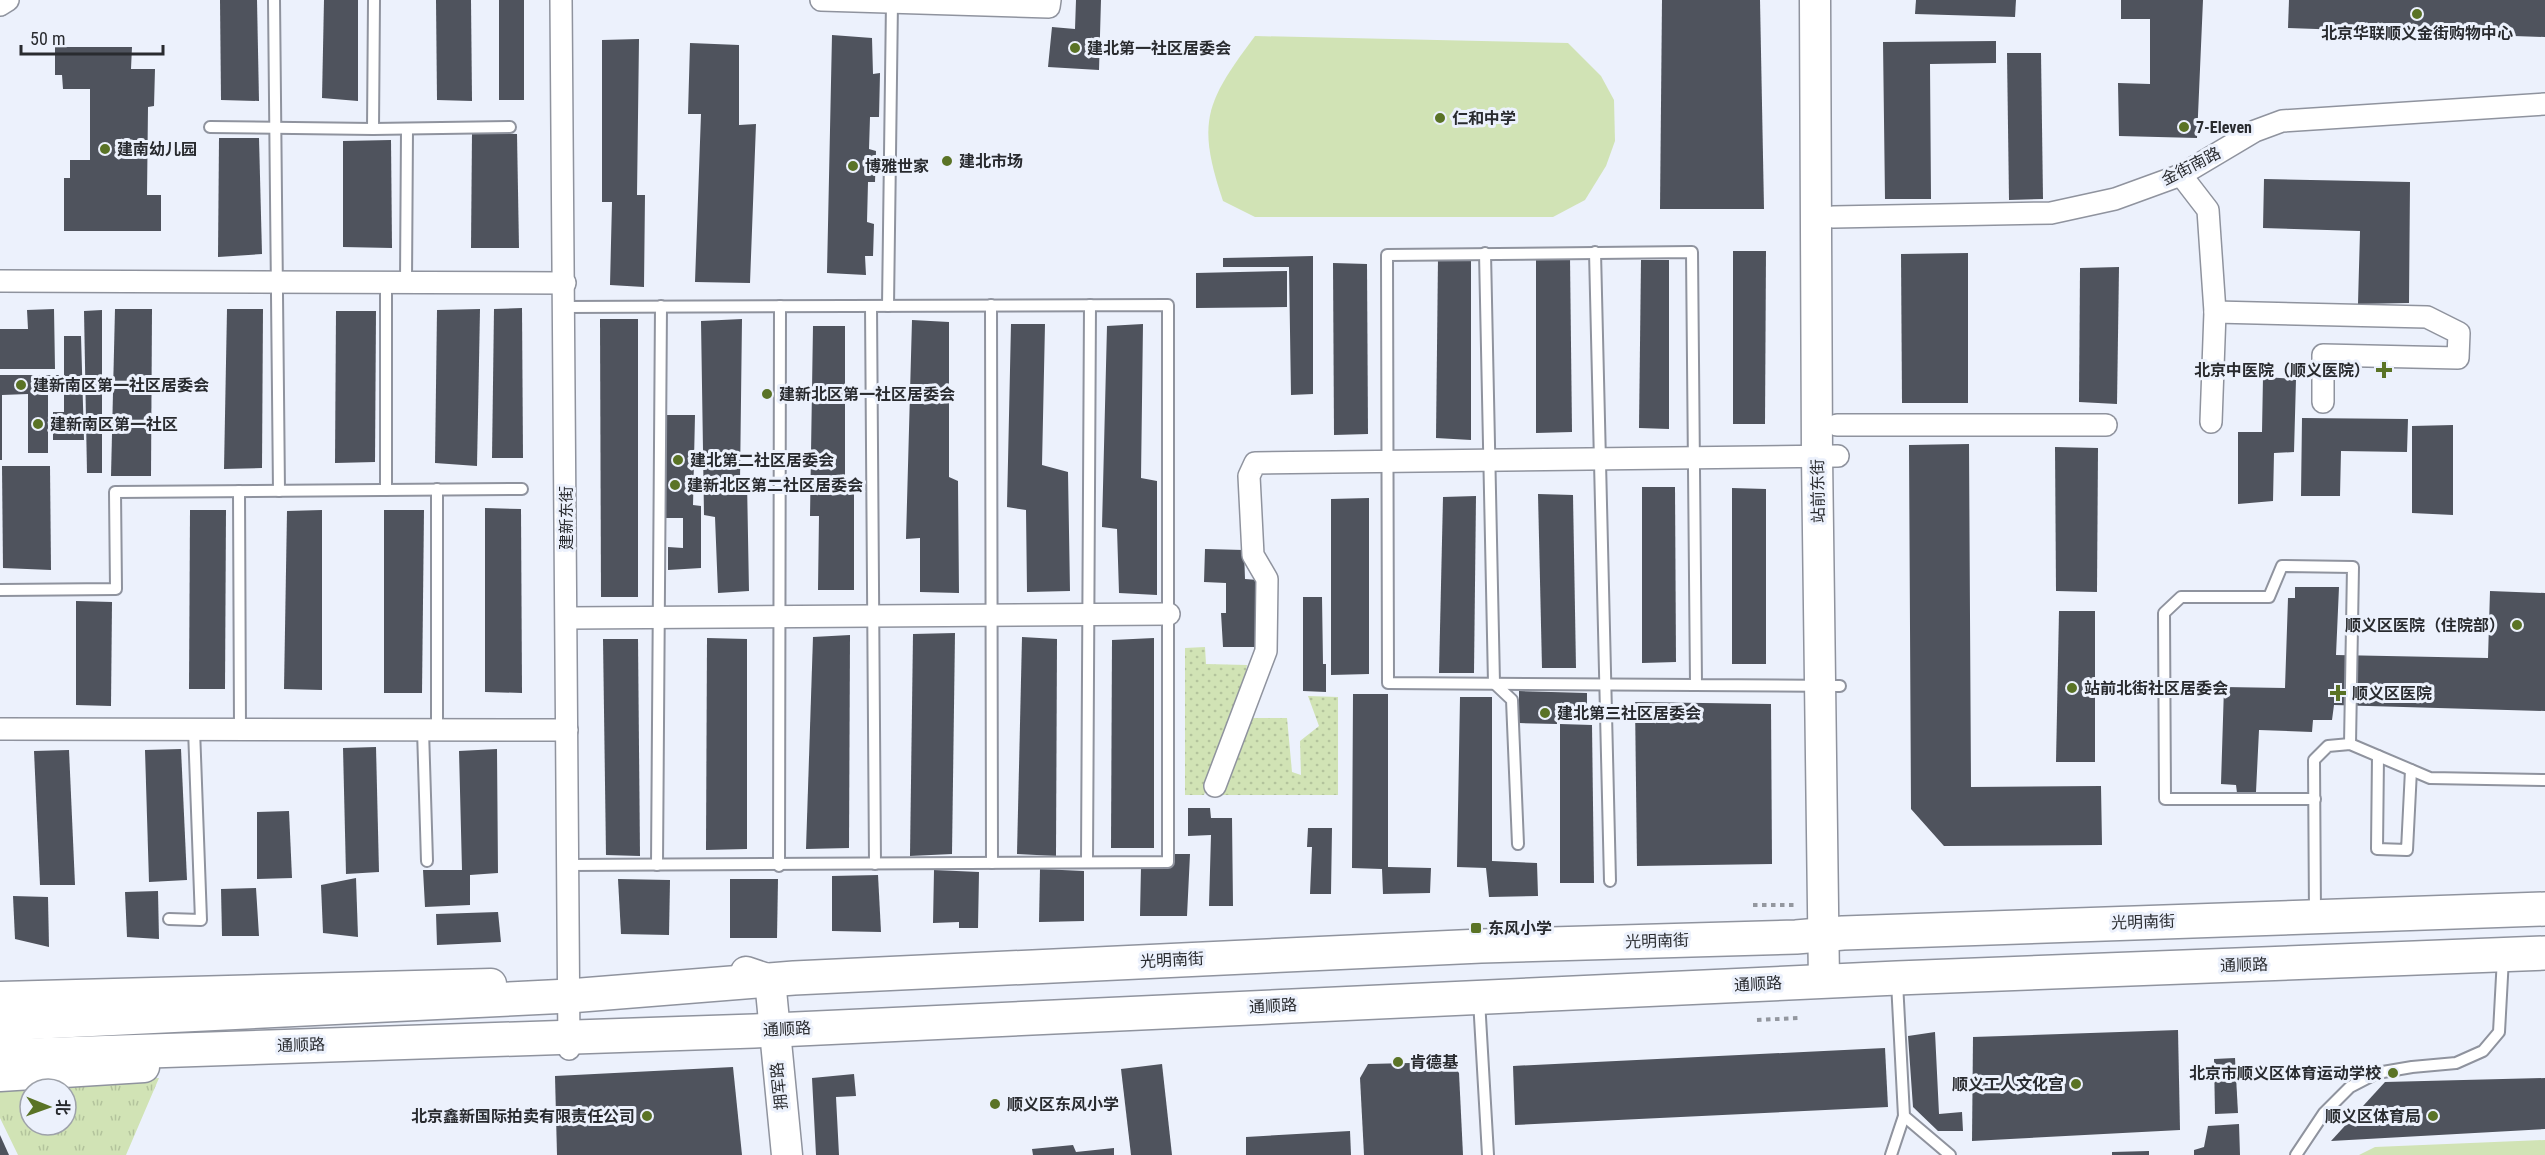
<svg xmlns="http://www.w3.org/2000/svg" width="2545" height="1155" viewBox="0 0 2545 1155" font-family="'Roboto Condensed','Noto Sans SC',sans-serif">
<style>
.grass{fill:url(#grass-tufts);fill-rule:evenodd}
.garden{fill:url(#garden-dots)}
.pitch{fill:#d1e3b5}
.building{fill:#4f535d}
.lines{fill:none;stroke-linecap:round;stroke-linejoin:round}
.lane-casing{stroke:#8f939e;stroke-width:14}
.street-casing{stroke:#8f939e;stroke-width:24}
.secondary-casing{stroke:#8f939e;stroke-width:33}
.primary-casing{stroke:#8f939e;stroke-width:36}
.path{stroke:#93979f;stroke-width:4;stroke-dasharray:4.5 4.5;stroke-linecap:butt}
.lane{stroke:#fff;stroke-width:10}
.street{stroke:#fff;stroke-width:21}
.secondary{stroke:#fff;stroke-width:30}
.primary{stroke:#fff;stroke-width:33}
.poi-dot{fill:#5a7326;stroke:#ecf1fc;stroke-width:2}
.labels{text-anchor:middle;dominant-baseline:central;stroke-width:6;stroke-linejoin:round;paint-order:stroke}
.poi-label{font-size:16px;font-weight:bold;fill:#292b2f;stroke:#ecf1fc;text-anchor:start}
.street-label{font-size:16px;fill:#292b2f;stroke:#ecf1fc}
</style>
<defs>
<pattern id="grass-tufts" width="24" height="20" patternUnits="userSpaceOnUse" patternTransform="scale(1.5)"><rect width="24" height="20" fill="#d1e3b5"/><path d="M3 7l-1-3M5 7V3M7 7l1-3M15 17l-1-3M17 17v-4M19 17l1-3" fill="none" stroke="#b3c39c"/></pattern>
<pattern id="garden-dots" width="8" height="8" patternUnits="userSpaceOnUse" patternTransform="scale(1.5)"><rect width="8" height="8" fill="#d1e3b5"/><path d="M2 2h.1M6 6h.1" fill="none" stroke="#b3c39c" stroke-width="1.8" stroke-linecap="round"/></pattern>
</defs>
<rect width="100%" height="100%" fill="#ecf1fc"/>
<path class="grass" d="M159 1078 126 1155H18L0 1118V1088ZM30 1089H66V1125H30Z"/>
<g class="garden">
<path d="M1205 647 1206 664 1247 665 1240 707 1204 795H1185V648Z"/>
<path d="M1308 696 1338 697V795H1219L1253 718H1287L1292 772 1301 775 1300 741 1319 726Z"/>
</g>
<g class="pitch">
<path d="M1255 36 1568 43 1601 76 1614 100 1615 141 1606 166 1585 200 1553 217H1255L1223 201C1196 121 1206 102 1255 36Z"/>
<path d="M2545 1140V1155H2359L2375 1147Z"/>
</g>
<g class="building">
<path d="M220 0H257L259 101 221 100Z"/>
<path d="M324 0H358V101L322 98Z"/>
<path d="M436 0H471L472 101 437 100Z"/>
<rect x="499" y="0" width="25" height="100"/>
<path d="M1076 0H1101L1099 70 1048 67 1052 27 1075 29Z"/>
<path d="M1662 0H1760L1764 209H1660Z"/>
<path d="M1916 0H2016L2015 17 1915 14Z"/>
<path d="M2121 0H2203L2197 138 2119 136 2118 83 2150 84V19H2121Z"/>
<path d="M2289 0H2545V37L2288 28Z"/>
<path d="M832 35 872 38 873 74 880 73 879 117H870L869 149 876 151 875 182H868L867 222 874 224 873 256H865L866 275 827 273Z"/>
<path d="M639 39 637 195H645L644 287 610 285 612 202H602V40Z"/>
<path d="M1996 41V63L1930 64 1931 199H1885L1883 42Z"/>
<path d="M690 43 739 45V125L756 124 750 283 695 282 701 114H688Z"/>
<path d="M55 47H132L131 69H155L154 106 148 107 147 195H161V231H64V178H70V160H90V89H63L62 75H55Z"/>
<path d="M2007 53H2041L2043 199 2009 200Z"/>
<path d="M472 133 517 134 519 248H471Z"/>
<path d="M219 138H259L262 254 218 257Z"/>
<path d="M391 140 392 248 343 247V141Z"/>
<path d="M2264 179 2410 182 2409 303 2358 304 2360 231 2263 228Z"/>
<path d="M1733 251H1766L1765 424H1733Z"/>
<path d="M1968 253V403H1902L1901 254Z"/>
<path d="M1313 256V394L1291 395 1289 267H1223V258Z"/>
<path d="M1536 256 1570 257 1572 432 1536 433Z"/>
<path d="M1438 257 1471 258V440L1436 438Z"/>
<path d="M1641 260H1669V429L1639 428Z"/>
<path d="M1333 263 1367 264 1368 434 1334 435Z"/>
<path d="M2119 267 2117 404 2079 402 2080 268Z"/>
<path d="M1287 271V307L1196 308V273Z"/>
<path d="M522 308 523 458H492L494 309Z"/>
<path d="M54 309 55 369H0V329H28L27 310Z"/>
<path d="M115 309H152L151 476H111Z"/>
<path d="M227 309H263L262 468 224 469Z"/>
<path d="M480 309 477 466 435 463 437 310Z"/>
<path d="M102 310V473H87L84 311Z"/>
<path d="M336 311H376L375 462 335 463Z"/>
<path d="M600 319H638V597H601Z"/>
<path d="M742 319 740 481H747L749 591 718 593 715 517 704 515 701 321Z"/>
<path d="M912 320 949 322V477L958 481 959 593 920 592V538L906 539Z"/>
<path d="M1011 324H1045L1042 465 1068 472 1070 591 1027 592 1026 510 1007 507Z"/>
<path d="M1143 324 1141 478 1157 481V595L1119 593 1117 529 1102 527 1107 326Z"/>
<path d="M813 326H845V487H854V590H818L819 516H810Z"/>
<path d="M64 336H81L84 440H53V412H64Z"/>
<path d="M0 375H59V394H48V453H28V394L2 395V460H0Z"/>
<path d="M2263 377 2296 379 2294 452 2274 453 2273 501 2238 504V432H2262Z"/>
<path d="M664 415H695L693 505 701 506V568L668 570V547L683 548V518H662Z"/>
<path d="M2302 418 2408 419 2407 452 2341 451 2340 496H2301Z"/>
<path d="M2453 425V515L2412 513V426Z"/>
<path d="M1969 444 1971 787 2101 786 2102 845 1944 846 1911 809 1909 445Z"/>
<path d="M2055 447 2098 448 2097 592 2056 591Z"/>
<path d="M2 466H50L51 570 3 568Z"/>
<path d="M1642 487H1675L1676 662 1642 663Z"/>
<path d="M1732 488 1766 489V664H1732Z"/>
<path d="M1538 494 1573 495 1576 668H1542Z"/>
<path d="M1476 496 1474 673H1439L1443 497Z"/>
<path d="M1369 498V674L1331 675V499Z"/>
<path d="M485 508 521 509 522 693 485 692Z"/>
<path d="M190 510H226L225 689H189Z"/>
<path d="M322 510V690L284 689 287 511Z"/>
<path d="M384 510H424L422 693H384Z"/>
<path d="M1205 549 1244 550 1245 579 1258 580 1259 647H1223L1221 613H1226V583L1204 582Z"/>
<path d="M2295 587H2339L2336 655 2488 658 2490 591 2545 593V711L2334 705 2332 720H2313L2312 732 2259 730 2256 792 2237 793 2236 785 2221 784 2224 687 2285 688 2288 598H2295Z"/>
<path d="M1303 597H1322L1323 664H1326V692L1303 691Z"/>
<path d="M76 601 112 602 111 706 76 705Z"/>
<path d="M2059 611H2095V762H2056Z"/>
<path d="M955 633 952 854 910 856 913 634Z"/>
<path d="M850 635 849 848 806 849 813 637Z"/>
<path d="M1022 637 1057 639 1056 856 1017 854Z"/>
<path d="M707 638 747 639V849L706 850Z"/>
<path d="M1154 638V848H1111L1112 640Z"/>
<path d="M603 639H638L640 856 606 855Z"/>
<path d="M1519 691 1587 693V707H1571L1570 720H1557V724L1519 723Z"/>
<path d="M1353 694H1388V867L1431 868 1430 893 1383 894 1382 869 1352 868Z"/>
<path d="M1460 697H1492V861L1537 863 1538 896 1489 897 1486 868 1457 867Z"/>
<path d="M1635 702 1771 704 1772 864 1637 866Z"/>
<path d="M1560 724 1592 725 1594 883H1560Z"/>
<path d="M376 747 379 872 346 874 343 748Z"/>
<path d="M181 749 187 880 149 882 145 750Z"/>
<path d="M497 749 498 873 470 875V905L425 907 423 870H462L459 751Z"/>
<path d="M69 750 75 885H40L34 751Z"/>
<path d="M1188 808H1210L1211 818H1232L1233 906H1209L1211 835 1188 836Z"/>
<path d="M289 811 292 878 257 879V812Z"/>
<path d="M1308 828H1332L1331 894H1310L1312 847H1307Z"/>
<path d="M1171 854H1190L1187 916H1140L1141 867 1171 868Z"/>
<path d="M1040 869 1084 871V921L1039 922Z"/>
<path d="M934 870 979 872 978 928H959V922L933 923Z"/>
<path d="M878 875 881 932 832 931V876Z"/>
<path d="M356 878 358 937 323 933 321 885Z"/>
<path d="M618 879 670 880 669 935 621 934Z"/>
<path d="M730 879H778L777 938H730Z"/>
<path d="M256 888 259 936H222L221 889Z"/>
<path d="M158 891 159 939 127 937 125 892Z"/>
<path d="M13 896 48 897 49 947 15 939Z"/>
<path d="M498 912 501 942 437 945 436 914Z"/>
<path d="M2178 1030 2180 1130 1972 1141 1973 1037Z"/>
<path d="M1935 1032 1939 1114 1962 1112 1963 1131H1938L1913 1107 1908 1036Z"/>
<path d="M1885 1048 1888 1107 1515 1125 1513 1066Z"/>
<path d="M2235 1058 2238 1113 2215 1114 2214 1059Z"/>
<path d="M1450 1062 1459 1073 1463 1155H1364L1360 1078 1368 1064Z"/>
<path d="M1162 1064 1172 1155H1131L1121 1069Z"/>
<path d="M733 1067 742 1155H557L555 1076Z"/>
<path d="M854 1074 856 1096 836 1097 839 1155H816L812 1078Z"/>
<path d="M2545 1078V1129L2331 1141 2385 1082Z"/>
<path d="M2239 1124 2240 1155H2194V1150L2204 1147 2208 1126Z"/>
<path d="M1350 1131 1351 1155H1246V1137Z"/>
<path d="M0 1135 9 1155H0Z"/>
<path d="M1073 1145 1076 1152 1114 1148V1155H1033L1032 1149Z"/>
<path d="M2149 1151V1155H2112V1152Z"/>
</g>
<g class="lines">
<g class="lane-casing">
<g id="lane">
<path d="M274 0 279 491"/>
<path d="M210 127 373 129 510 127"/>
<path d="M373 129 374 0"/>
<path d="M1595 252 1610 881"/>
<path d="M1485 253 1494 683 1512 700 1518 844"/>
<path d="M406 282 407 129"/>
<path d="M991 305 992 863"/>
<path d="M871 306 875 864"/>
<path d="M888 306 892 2"/>
<path d="M564 307 1168 305V862L567 865"/>
<path d="M386 490V282"/>
<path d="M239 491 240 729"/>
<path d="M0 590 116 589 115 492 522 489"/>
<path d="M1696 684 1692 252 1387 255 1388 683 1840 686"/>
<path d="M423 730 427 861"/>
<path d="M437 730V489"/>
<path d="M2378 756 2377 849 2407 850 2411 770"/>
<path d="M2315 799H2165L2164 613 2181 597H2269L2282 566 2353 567 2350 744"/>
<path d="M1087 862 1090 305"/>
<path d="M657 865 661 306"/>
<path d="M779 866 780 306"/>
<path d="M2315 915 2314 760 2328 746 2350 744 2430 778 2545 780"/>
<path d="M169 919 201 920 194 729"/>
<path d="M1897 982 1904 1116 1950 1155"/>
<path d="M1479 1000 1488 1155"/>
<path d="M1891 1155 1904 1116"/>
<path d="M2296 1155 2324 1113 2350 1087 2377 1073 2412 1067 2456 1063 2483 1051 2499 1032 2503 958"/>
</g>
</g>
<g class="street-casing">
<g id="street">
<path d="M561 0 569 1049"/>
<path d="M821 0 1049 7 1050 0"/>
<path d="M0 5 8 0"/>
<path d="M2181 175 2208 210 2215 312 2211 422"/>
<path d="M1833 217 2051 213 2115 199 2181 175 2255 131 2282 121 2545 104"/>
<path d="M0 281 565 283"/>
<path d="M2215 312 2427 317 2459 333 2458 358 2323 355V402"/>
<path d="M1837 425H2106"/>
<path d="M567 618 1169 614"/>
<path d="M0 729 567 730"/>
<path d="M1215 786 1266 651 1267 579 1253 555 1249 476 1255 463 1838 456"/>
</g>
</g>
<g class="secondary-casing">
<g id="secondary">
<path d="M1815 0 1817 456 1824 982"/>
<path d="M746 972 770 980 787 1155"/>
<path d="M0 997 491 984"/>
<path d="M0 1076 144 1067"/>
</g>
</g>
<g class="primary-casing">
<g id="primary">
<path d="M0 1024 569 996 794 978 1481 946 1796 937 1843 933 2545 909"/>
<path d="M0 1056 754 1031 1897 978 2545 953"/>
</g>
</g>
<g class="path">
<path d="M1753 905H1795"/>
<path d="M1757 1020 1798 1018"/>
</g>
<use href="#lane" class="lane"/>
<use href="#street" class="street"/>
<use href="#secondary" class="secondary"/>
<use href="#primary" class="primary"/>
</g>
<g class="poi-dot">
<circle cx="2417" cy="14" r="6"/>
<circle cx="1075" cy="48" r="6"/>
<circle cx="1440" cy="118" r="6"/>
<circle cx="2184" cy="127" r="6"/>
<circle cx="105" cy="149" r="6"/>
<circle cx="947" cy="161" r="6"/>
<circle cx="853" cy="166" r="6"/>
<path d="M2381 361h6v6h6v6h-6v6h-6v-6h-6v-6h6z"/>
<circle cx="21" cy="385" r="6"/>
<circle cx="767" cy="394" r="6"/>
<circle cx="38" cy="424" r="6"/>
<circle cx="678" cy="460" r="6"/>
<circle cx="675" cy="485" r="6"/>
<circle cx="2517" cy="625" r="6"/>
<circle cx="2072" cy="688" r="6"/>
<path d="M2335 684h6v6h6v6h-6v6h-6v-6h-6v-6h6z"/>
<circle cx="1545" cy="713" r="6"/>
<rect x="1470" y="922" width="12" height="12" rx="3"/>
<circle cx="1398" cy="1062" r="6"/>
<circle cx="2393" cy="1073" r="6"/>
<circle cx="2076" cy="1084" r="6"/>
<circle cx="995" cy="1104" r="6"/>
<circle cx="647" cy="1116" r="6"/>
<circle cx="2433" cy="1116" r="6"/>
</g>
<g class="labels">
<g class="poi-label">
<text x="2417" y="33" text-anchor="middle">北京华联顺义金街购物中心</text>
<text x="1087" y="48">建北第一社区居委会</text>
<text x="1452" y="118">仁和中学</text>
<text x="2196" y="127">7-Eleven</text>
<text x="117" y="149">建南幼儿园</text>
<text x="959" y="161">建北市场</text>
<text x="865" y="166">博雅世家</text>
<text x="2370" y="370" text-anchor="end">北京中医院（顺义医院）</text>
<text x="33" y="385">建新南区第一社区居委会</text>
<text x="779" y="394">建新北区第一社区居委会</text>
<text x="50" y="424">建新南区第一社区</text>
<text x="690" y="460">建北第二社区居委会</text>
<text x="687" y="485">建新北区第二社区居委会</text>
<text x="2505" y="625" text-anchor="end">顺义区医院（住院部）</text>
<text x="2084" y="688">站前北街社区居委会</text>
<text x="2352" y="693">顺义区医院</text>
<text x="1557" y="713">建北第三社区居委会</text>
<text x="1488" y="928">东风小学</text>
<text x="1410" y="1062">肯德基</text>
<text x="2381" y="1073" text-anchor="end">北京市顺义区体育运动学校</text>
<text x="2064" y="1084" text-anchor="end">顺义工人文化宫</text>
<text x="1007" y="1104">顺义区东风小学</text>
<text x="635" y="1116" text-anchor="end">北京鑫新国际拍卖有限责任公司</text>
<text x="2421" y="1116" text-anchor="end">顺义区体育局</text>
</g>
<g class="street-label">
<text transform="translate(2191 166) rotate(-27)">金街南路</text>
<text transform="translate(1818 491) rotate(-91)">站前东街</text>
<text transform="translate(566 518) rotate(-90)">建新东街</text>
<text transform="translate(2143 922) rotate(-2)">光明南街</text>
<text transform="translate(1657 941) rotate(-2)">光明南街</text>
<text transform="translate(1172 960) rotate(-3)">光明南街</text>
<text transform="translate(2244 965) rotate(-2)">通顺路</text>
<text transform="translate(1758 984) rotate(-3)">通顺路</text>
<text transform="translate(1273 1006) rotate(-3)">通顺路</text>
<text transform="translate(787 1029) rotate(-3)">通顺路</text>
<text transform="translate(301 1045) rotate(-2)">通顺路</text>
<text transform="translate(779 1086) rotate(-96)">拥军路</text>
</g>
</g>
<g transform="translate(48 1107) rotate(91)"><circle r="28" fill="#ecf1fc" stroke="#9ea2aa" stroke-width="1.5"/>
<path d="M0-4.5L10 22L0 15L-10 22Z" fill="#5a7326"/>
<text y="-9" font-size="16" font-weight="bold" text-anchor="middle" fill="#292b2f">北</text>
</g>
<path d="M21 45v9h142v-9" fill="none" stroke="#292b2f" stroke-width="3"/>
<text x="30" y="45" font-size="18" fill="#292b2f" stroke="#ecf1fc" stroke-width="4.5" paint-order="stroke">50 m</text>
</svg>
